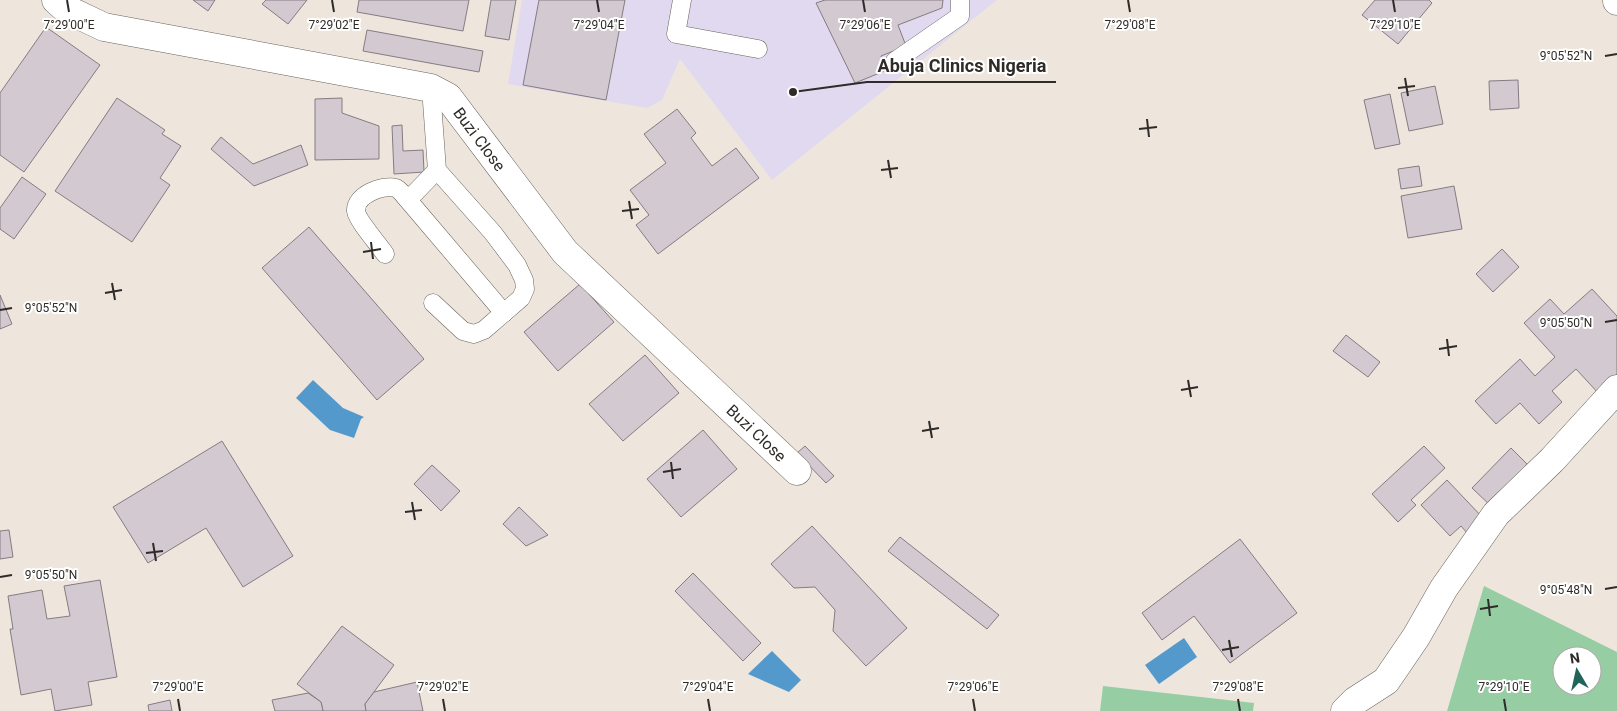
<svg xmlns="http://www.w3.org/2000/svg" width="1617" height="711" viewBox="0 0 1617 711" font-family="Roboto,sans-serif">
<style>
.medical{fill:#e1d9ef}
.green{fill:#97cda3;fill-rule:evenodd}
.water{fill:#5499cc}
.building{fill:#d3c9d0;stroke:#857c82}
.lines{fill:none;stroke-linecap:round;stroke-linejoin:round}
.service-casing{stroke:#69625b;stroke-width:19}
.minor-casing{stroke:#69625b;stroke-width:29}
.service{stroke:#fff;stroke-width:18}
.minor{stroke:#fff;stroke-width:28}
.ticks{fill:none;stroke:#2e2b28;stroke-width:2}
.labels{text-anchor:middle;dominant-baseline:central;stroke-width:4;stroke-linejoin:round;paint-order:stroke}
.street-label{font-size:16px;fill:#2e2b28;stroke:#fff}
.ticks-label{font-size:12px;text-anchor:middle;fill:#2e2b28;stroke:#fff;stroke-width:4;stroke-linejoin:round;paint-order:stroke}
.leader{fill:none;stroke:#2e2b28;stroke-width:2}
.callout-dot{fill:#2e2b28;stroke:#fff;stroke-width:2}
.callout-label{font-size:18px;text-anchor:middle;font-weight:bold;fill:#2e2b28;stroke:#fff;stroke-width:4;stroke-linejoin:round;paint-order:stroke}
</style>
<rect width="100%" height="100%" fill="#eee6dd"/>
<path class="medical" d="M522 0H997L772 180 680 59 662 100 647 108 508 84Z"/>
<g class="green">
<path d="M1484 586 1617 652V711H1447ZM1562 656H1592V686H1562Z"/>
<path d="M1103 686 1254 703 1253 711H1100Z"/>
</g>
<g class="water">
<path d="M313 380 343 408 364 417 361 419 354 438 330 430 296 398Z"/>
<path d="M1184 638 1197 657 1159 684 1145 665Z"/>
<path d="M772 651 801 680 789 692 748 674Z"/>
</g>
<g class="building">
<path d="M193 0H215L208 11Z"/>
<path d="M266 0H307L288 24 262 4Z"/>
<path d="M359 0H469L463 31 357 12Z"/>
<path d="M491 0H516L509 40 485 36Z"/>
<path d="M539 0H625L606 100 523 85Z"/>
<path d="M825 0H943L942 8 898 25 906 46 881 56 887 70 855 83 816 3Z"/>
<path d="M1375 0H1429L1432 3 1398 44 1362 15Z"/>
<path d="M46 27 100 65 24 172 0 155V93Z"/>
<path d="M367 30 483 51 479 72 363 51Z"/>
<path d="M1518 80 1519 108 1490 110 1489 81Z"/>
<path d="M1435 86 1443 124 1409 131 1401 93Z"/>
<path d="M1390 94 1400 144 1375 149 1364 100Z"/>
<path d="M117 98 165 130 162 134 181 146 160 178 170 185 132 242 55 191Z"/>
<path d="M342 98V113L379 126V159L315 160V99Z"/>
<path d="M677 109 696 133 691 138 712 166 736 148 759 178 658 254 636 225 649 215 630 190 666 163 644 134Z"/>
<path d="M402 125 403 151 423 150 424 172 394 174 392 126Z"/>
<path d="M221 137 253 164 301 145 308 165 254 186 211 149Z"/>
<path d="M1419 166 1422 186 1401 189 1398 169Z"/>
<path d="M22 177 46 194 14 239 0 229V208Z"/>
<path d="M1454 186 1462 229 1408 238 1401 196Z"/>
<path d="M309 227 424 359 377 400 262 268Z"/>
<path d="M1502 249 1519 267 1493 292 1476 274Z"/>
<path d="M580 284 614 322 558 371 524 332Z"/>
<path d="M1592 289 1617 316V380L1600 395 1576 369 1552 391 1562 402 1539 424 1520 403 1496 424 1475 401 1520 359 1535 376 1555 357 1524 323 1550 299 1564 314Z"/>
<path d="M0 295 12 324 0 329Z"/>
<path d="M1346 335 1380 362 1368 377 1333 351Z"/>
<path d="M645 355 679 393 623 441 589 404Z"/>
<path d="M703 430 737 469 681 517 647 479Z"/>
<path d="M222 441 293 556 243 587 206 528 148 563 113 507Z"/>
<path d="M805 446 834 476 826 483 797 453Z"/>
<path d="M1424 446 1445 468 1411 500 1416 505 1398 522 1372 494Z"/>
<path d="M1511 448 1530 467 1492 507 1472 488Z"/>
<path d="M432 465 460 491 441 511 414 484Z"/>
<path d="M1447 480 1484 519 1468 534 1461 526 1450 536 1421 505Z"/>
<path d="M519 507 548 535 526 546 503 524Z"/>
<path d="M812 526 907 628 866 666 833 631 835 610 815 587 794 588 771 564Z"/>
<path d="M9 530 13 557 0 559V531Z"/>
<path d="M900 537 999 615 987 629 888 551Z"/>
<path d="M1240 539 1297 613 1230 663 1194 616 1162 640 1142 613Z"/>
<path d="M693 573 761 643 743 661 675 591Z"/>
<path d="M100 580 117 677 88 682 92 705 55 711 51 689 21 695 10 629H13L8 596 42 590 47 619 70 616 64 586Z"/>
<path d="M342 626 394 665 365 704 366 711H323L321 702 297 684Z"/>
<path d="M417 682 423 711H366L365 704 374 692Z"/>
<path d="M308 693 321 702 323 711H275L272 700Z"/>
<path d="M170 700 172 711H149L148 705Z"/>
</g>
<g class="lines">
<g class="service-casing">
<g id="service">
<path d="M682 0 676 34 758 49"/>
<path d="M895 61 960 16V0"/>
<path d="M431 88 437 170 493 233 517 265 524 280 525 289 521 298 484 330 474 334 463 331 433 303"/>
<path d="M408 200 437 170"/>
<path d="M385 254C379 245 357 220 356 211 355 195 383 184 396 188 398 189 400 191 402 193L504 313"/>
</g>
</g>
<g class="minor-casing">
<g id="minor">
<path id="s1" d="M56 0 66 9 104 27 431 88 448 97 565 252 797 471"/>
<path d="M1617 0V1"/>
<path d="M1345 711 1355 701 1386 681 1416 637 1444 588 1496 514 1552 460 1617 389"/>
</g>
</g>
<use href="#service" class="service"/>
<use href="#minor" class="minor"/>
</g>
<path class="ticks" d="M67 0 69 12M332 0 334 12M597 0 599 12M863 0 865 12M1128 0 1130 12M1393 0 1395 12M1605 56 1617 54M1405 78 1408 96M1398 88 1415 86M1147 119 1149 137M1139 129 1157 127M888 160 891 178M881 170 898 168M629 201 632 219M622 211 639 209M371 242 373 259M363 252 381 249M112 283 115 300M105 293 122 290M0 310 12 308M1605 322 1617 320M1447 339 1449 356M1439 349 1457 346M1188 380 1191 397M1181 390 1198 387M929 421 932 438M922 431 939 428M671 462 673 479M663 472 681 469M412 502 415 520M405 512 422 510M153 543 156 561M146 553 163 551M0 577 12 575M1605 589 1617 587M1488 599 1490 616M1480 609 1498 606M1229 640 1232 657M1222 650 1239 647M178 699 180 711M443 699 445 711M708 699 710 711M973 699 975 711M1238 699 1240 711M1504 699 1506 711"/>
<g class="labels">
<g class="street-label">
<text stroke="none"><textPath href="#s1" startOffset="460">Buzi Close</textPath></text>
<text stroke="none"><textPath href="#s1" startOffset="865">Buzi Close</textPath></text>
</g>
</g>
<g class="ticks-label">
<text x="69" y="29">7°29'00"E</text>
<text x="334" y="29">7°29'02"E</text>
<text x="599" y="29">7°29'04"E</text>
<text x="865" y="29">7°29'06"E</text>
<text x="1130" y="29">7°29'08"E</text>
<text x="1395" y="29">7°29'10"E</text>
<text x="1566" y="60">9°05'52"N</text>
<text x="51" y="312">9°05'52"N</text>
<text x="1566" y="327">9°05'50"N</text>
<text x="51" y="579">9°05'50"N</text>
<text x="1566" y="594">9°05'48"N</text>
<text x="178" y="691">7°29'00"E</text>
<text x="443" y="691">7°29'02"E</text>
<text x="708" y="691">7°29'04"E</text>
<text x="973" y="691">7°29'06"E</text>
<text x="1238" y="691">7°29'08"E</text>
<text x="1504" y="691">7°29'10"E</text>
</g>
<path class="leader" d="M793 92L867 82H1056"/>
<circle class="callout-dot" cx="793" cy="92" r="5"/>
<g class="callout-label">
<text x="962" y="72">Abuja Clinics Nigeria</text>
</g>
<g transform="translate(1577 671) rotate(351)"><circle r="24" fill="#ffffff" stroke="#abaaa9"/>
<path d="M0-4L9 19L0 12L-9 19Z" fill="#1f6558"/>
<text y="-8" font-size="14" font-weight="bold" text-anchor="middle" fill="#2e2b28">N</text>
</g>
</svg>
